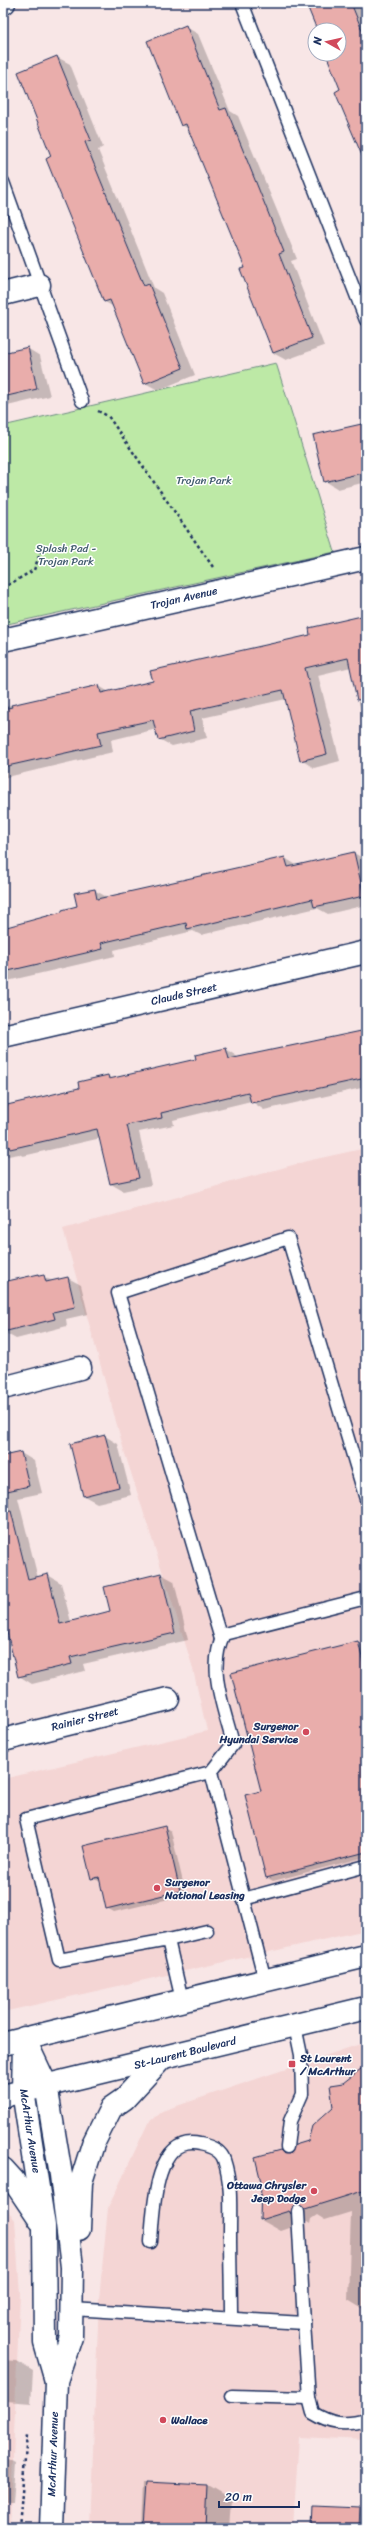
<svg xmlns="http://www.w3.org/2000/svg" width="369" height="2531" viewBox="0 0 369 2531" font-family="Sriracha,sans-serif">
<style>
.built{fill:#f4d5d4}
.green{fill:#bde9a6;stroke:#6c8c82}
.shadow{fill:#0003}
.building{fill:#e9adab;stroke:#1b2f5e}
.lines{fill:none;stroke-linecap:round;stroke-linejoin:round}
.service-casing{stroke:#1b2f5e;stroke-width:15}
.minor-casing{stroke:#1b2f5e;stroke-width:25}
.tertiary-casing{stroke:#1b2f5e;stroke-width:25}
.secondary-casing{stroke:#1b2f5e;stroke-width:25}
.path{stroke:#1b2f5e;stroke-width:2.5;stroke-dasharray:3 3;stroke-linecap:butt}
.service{stroke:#fff;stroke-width:12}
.minor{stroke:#fff;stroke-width:22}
.tertiary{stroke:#fff;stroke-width:22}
.secondary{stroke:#fff;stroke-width:22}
.poi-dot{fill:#d1495b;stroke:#fff;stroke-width:1.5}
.labels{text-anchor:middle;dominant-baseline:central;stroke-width:3;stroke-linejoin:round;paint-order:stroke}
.park-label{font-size:11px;fill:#445e70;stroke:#fff}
.street-label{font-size:11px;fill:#1b2f5e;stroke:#fff}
.poi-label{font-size:11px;font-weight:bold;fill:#1b2f5e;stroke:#fff;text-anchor:start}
</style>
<rect width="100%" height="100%" fill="#f8e6e6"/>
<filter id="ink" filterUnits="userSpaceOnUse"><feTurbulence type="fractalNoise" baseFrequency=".025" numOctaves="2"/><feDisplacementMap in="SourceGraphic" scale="8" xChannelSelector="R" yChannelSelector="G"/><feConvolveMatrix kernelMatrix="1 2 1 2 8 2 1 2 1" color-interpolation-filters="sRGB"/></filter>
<g filter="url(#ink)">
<g class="built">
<path d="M366 1148V1930L3 2012V1779L207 1731 192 1665 125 1454 63 1229 307 1161Z"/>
<path d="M366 2042V2440L299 2437 293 2528H90L99 2299 108 2208 148 2123 162 2111Z"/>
<path d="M3 2204 15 2220 20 2294 10 2528H3Z"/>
</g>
<path class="green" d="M276 363 335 552 3 625V426Z"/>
<g class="shadow">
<path d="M314 3H360L366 17V166L336 92 342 90 327 54H339V30H318Z"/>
<path d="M186 27 198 34 230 111 238 116 297 259 291 261 324 346 286 360 273 353 246 268 190 130 182 125Z"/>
<path d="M57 57 70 64 103 147 98 150 140 253 154 288 162 293 195 375 158 390 145 383 114 307 105 302 47 159 53 157Z"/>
<path d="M27 348 40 356 50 396 3 407V354Z"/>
<path d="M366 424V482L338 489 325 481Z"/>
<path d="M366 616V714L361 711 351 667 318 675 340 761 314 768 301 760 286 699 202 718 207 738 172 746 159 739 157 729 111 740 113 752 3 778V707L99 686 109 692 154 682 312 636Z"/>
<path d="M354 853 366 860V905L328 914 317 908 201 935 193 931 114 950 115 956 3 982V929L64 913 78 907 94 890 107 897 285 858 298 866Z"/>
<path d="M366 1030V1087L264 1110 251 1101 173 1120 174 1125 139 1132 151 1185 123 1191 111 1184 101 1138 23 1156 19 1154 3 1157V1107L80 1089 108 1076 113 1079 197 1059 226 1049 239 1058Z"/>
<path d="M366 1241V1254L362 1242Z"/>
<path d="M38 1275 53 1281 68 1278 81 1285 88 1314 66 1319 67 1326 16 1339 7 1334H3V1283Z"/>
<path d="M105 1436 118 1444 131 1495 97 1503 84 1496Z"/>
<path d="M21 1453 34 1461 42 1493 18 1498 38 1578 48 1575 61 1583 71 1622 112 1612 161 1574 174 1581 188 1640 83 1664 85 1671 32 1684 19 1676 3 1612V1457Z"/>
<path d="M357 1642 364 1646 366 1652V1857L273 1881 266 1877 262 1792Z"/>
<path d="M164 1827 171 1831 186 1895 114 1912 107 1908 101 1882 92 1878Z"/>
<path d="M366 2072V2311L348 2300 351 2212 325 2220 317 2215 311 2219 310 2224 307 2222 281 2231 261 2220 262 2182 280 2151 290 2155 309 2142 334 2108 343 2084Z"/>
<path d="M3 2360 16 2361 33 2371 31 2403 6 2401 3 2447Z"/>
<path d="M3 2456 16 2463 13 2503H3Z"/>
<path d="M363 2473H366V2528H312L361 2510Z"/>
<path d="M143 2483 210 2486 232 2499 230 2528H141Z"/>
</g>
<g class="building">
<path d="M306 3H351L366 40V165L335 92 340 89 326 54H339V30H317Z"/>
<path d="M186 25 220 110 226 108 284 252 279 254 312 338 273 353 240 269 245 268 186 124 181 126 147 41Z"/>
<path d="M57 56 91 140 85 142 127 245 144 286 149 284 183 368 144 384 110 300 104 302 46 159 51 156 18 72Z"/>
<path d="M28 347 37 389 3 397V353Z"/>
<path d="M366 423V472L324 482 313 435Z"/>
<path d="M366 615V699L357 700 348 658 305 668 327 754 300 761 283 690 190 711 194 731 158 740 153 720 98 732 101 745 3 767V709L12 707 11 705 99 685 101 693 153 681 150 671 310 635 309 628Z"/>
<path d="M354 852 364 896 314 907 312 899 187 929 186 923 101 943 103 949 8 971 3 949V928L62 912V910L77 906 74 893 95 889 97 899 285 857 288 867Z"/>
<path d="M366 1030V1078L251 1103 248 1092 161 1113 162 1118 127 1125 139 1178 110 1184 97 1129 10 1149 9 1146 3 1147V1106L79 1088 78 1082 108 1075 109 1079 196 1059 195 1055 226 1048 229 1059Z"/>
<path d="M39 1274V1276L44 1275 46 1282 68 1277 75 1307 53 1312 55 1319 3 1332V1282Z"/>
<path d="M105 1435 119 1487 83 1496 70 1444Z"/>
<path d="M21 1452 29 1486 3 1492V1456Z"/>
<path d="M11 1511 28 1579 48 1574 60 1624 110 1611 104 1587 161 1573 175 1633 70 1657 72 1664 18 1677 3 1616V1512Z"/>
<path d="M358 1641 366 1674V1852L266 1878 245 1795 261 1791 231 1673Z"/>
<path d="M165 1826 180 1891 106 1909 99 1877 91 1879 83 1846Z"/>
<path d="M366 2065V2190L305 2209 297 2205 292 2208 291 2214 289 2211 260 2220 261 2182 255 2157 280 2150 283 2153 290 2154 295 2145 308 2141 312 2126 333 2107 330 2085 343 2083Z"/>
<path d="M146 2482 207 2485 205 2528H143Z"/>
<path d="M312 2506 360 2508 359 2528H311Z"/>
</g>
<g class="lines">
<g class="service-casing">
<g id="service">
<path d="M242 3 366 320"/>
<path d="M3 182 82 401"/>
<path d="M221 1639 118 1293 288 1238 366 1499"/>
<path d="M243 1899 366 1866"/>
<path d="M168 1940 207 1931"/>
<path d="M265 1980 211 1772 233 1744C225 1710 206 1668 224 1634L366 1598"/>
<path d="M182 2000 168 1940 59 1960 26 1819 211 1772"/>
<path d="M287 2147 290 2121 302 2094 301 2055 295 2026"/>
<path d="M298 2212 304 2323 309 2398 313 2413C331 2424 345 2426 366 2420"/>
<path d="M151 2242C153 2214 154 2133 200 2144 210 2146 221 2150 224 2160 232 2184 230 2208 230 2233 230 2261 231 2289 231 2318"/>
<path d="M72 2309 304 2323"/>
<path d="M232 2396 309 2398"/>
</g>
</g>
<g class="minor-casing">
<g id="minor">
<path d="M3 294 39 285"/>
<path d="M3 640 366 558"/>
<path d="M3 1036 366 952"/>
<path d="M3 1388 80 1368"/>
<path d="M3 1740 168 1699"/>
</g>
</g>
<g class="tertiary-casing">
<path id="tertiary" d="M3 3H4"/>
</g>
<g class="secondary-casing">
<g id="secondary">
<path d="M24 2038 46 2085 61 2175 72 2267 71 2337 56 2381 51 2528"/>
<path d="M24 2043 23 2091 44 2226 45 2343 56 2381"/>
<path d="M3 2044 366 1956"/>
<path d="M3 2096 366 2008"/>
<path d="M3 2169 13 2180 40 2220"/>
<path d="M79 2229 81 2182 93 2144 111 2108 124 2099 161 2059"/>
</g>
</g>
<g class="path">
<path d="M98 411 108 416 213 567"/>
<path d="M3 588 34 570 43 545"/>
<path d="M19 2528 27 2435"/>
</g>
<use href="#service" class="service"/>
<use href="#minor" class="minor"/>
<use href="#tertiary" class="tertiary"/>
<use href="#secondary" class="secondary"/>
</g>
</g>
<g class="poi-dot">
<circle cx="306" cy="1732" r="4"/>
<circle cx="157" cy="1888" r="4"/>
<rect x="288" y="2060" width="8" height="8" rx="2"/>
<circle cx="314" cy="2191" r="4"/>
<circle cx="163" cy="2420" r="4"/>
</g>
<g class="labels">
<g class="park-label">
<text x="204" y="480">Trojan Park</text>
<text x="66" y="548">Splash Pad -<tspan x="66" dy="13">Trojan Park</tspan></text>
</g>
<g class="street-label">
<text transform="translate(184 598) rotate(-13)">Trojan Avenue</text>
<text transform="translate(184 994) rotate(-13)">Claude Street</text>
<text transform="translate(85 1719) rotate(-14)">Rainier Street</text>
<text transform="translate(185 2053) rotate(-14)">St-Laurent Boulevard</text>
<text transform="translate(30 2131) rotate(81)">McArthur Avenue</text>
<text transform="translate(53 2454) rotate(-88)">McArthur Avenue</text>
</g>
<g class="poi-label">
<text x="298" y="1726" text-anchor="end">Surgenor<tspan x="298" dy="13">Hyundai Service</tspan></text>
<text x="165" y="1882">Surgenor<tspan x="165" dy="13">National Leasing</tspan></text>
<text x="300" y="2058">St Laurent<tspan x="300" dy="13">/ McArthur</tspan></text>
<text x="306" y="2185" text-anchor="end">Ottawa Chrysler<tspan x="306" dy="13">Jeep Dodge</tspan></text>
<text x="171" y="2420">Wallace</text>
</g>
</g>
<rect width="369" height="2531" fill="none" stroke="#fff" stroke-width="16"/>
<rect x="8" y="8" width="353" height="2515" fill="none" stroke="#1b2f5e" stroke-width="1.5" filter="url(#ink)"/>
<g transform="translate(327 42) rotate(278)"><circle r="19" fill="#ffffff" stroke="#a4acbf"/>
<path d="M0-3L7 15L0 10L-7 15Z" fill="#d1495b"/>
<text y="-6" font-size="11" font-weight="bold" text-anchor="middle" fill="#1b2f5e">N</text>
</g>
<path d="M219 2501v6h80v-6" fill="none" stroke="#1b2f5e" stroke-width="2"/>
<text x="225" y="2501" font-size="12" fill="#1b2f5e" stroke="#ffffff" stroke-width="3" paint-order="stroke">20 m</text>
</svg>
